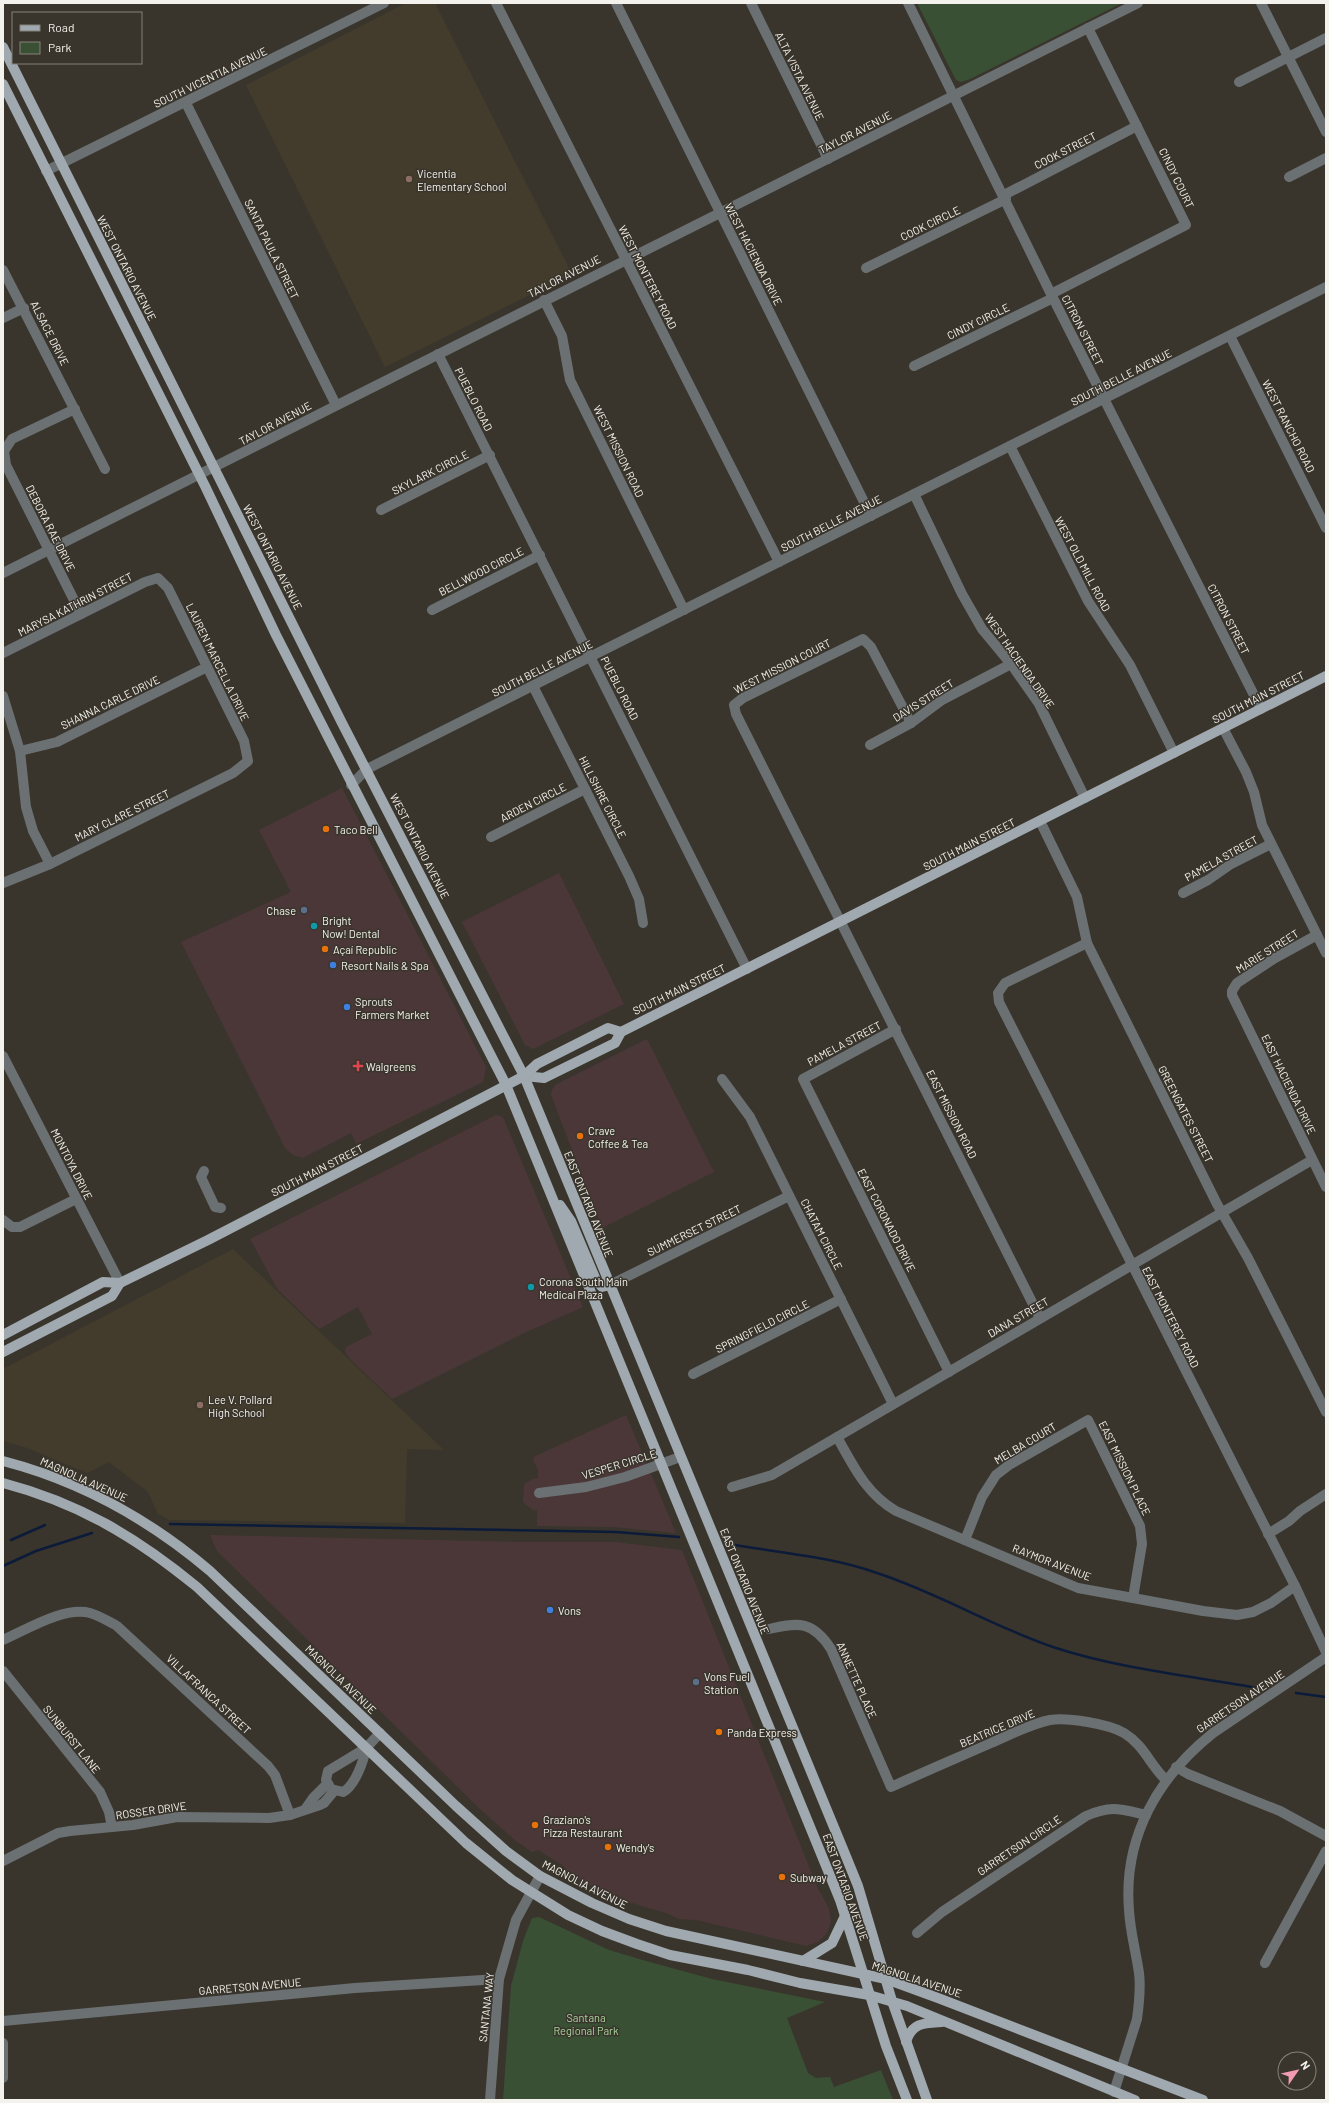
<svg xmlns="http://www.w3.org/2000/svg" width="1329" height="2103" viewBox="0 0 1329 2103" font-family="Barlow,sans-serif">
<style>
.commercial{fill:#4c3738}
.built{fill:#433c2d}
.green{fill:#3a5035}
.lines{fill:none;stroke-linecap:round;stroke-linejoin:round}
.stream{stroke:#0b1b39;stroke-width:2.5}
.minor{stroke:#6b7073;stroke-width:10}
.major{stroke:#9fa9af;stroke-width:10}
.education-dot{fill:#8d6e63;stroke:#39352c;stroke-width:1.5}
.food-dot{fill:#e8710a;stroke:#39352c;stroke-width:1.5}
.service-dot{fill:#5c6f8a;stroke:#39352c;stroke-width:1.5}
.culture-dot{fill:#0f9aa8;stroke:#39352c;stroke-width:1.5}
.shop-dot{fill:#3f7fe0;stroke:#39352c;stroke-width:1.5}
.health-dot{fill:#e0444e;stroke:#39352c;stroke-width:1.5}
.labels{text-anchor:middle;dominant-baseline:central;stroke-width:3;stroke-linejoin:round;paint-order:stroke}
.street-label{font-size:11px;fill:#f4f2ec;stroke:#39352c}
.poi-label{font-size:11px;fill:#f4f2ec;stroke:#39352c;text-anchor:start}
.park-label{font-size:11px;fill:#aad79e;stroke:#39352c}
</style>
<rect width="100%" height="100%" fill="#39352c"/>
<g class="commercial">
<path d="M342 788 486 1067 483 1082 356 1144 351 1133 303 1158 293 1155 285 1148 181 942 291 892 259 830Z"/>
<path d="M559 873 624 1004 533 1049 525 1045 462 922Z"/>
<path d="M647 1039 714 1172 602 1228 551 1095 552 1090 555 1085Z"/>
<path d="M496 1115 503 1117 583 1307 522 1334 392 1399 351 1360 345 1352 346 1347 372 1334 358 1307 319 1329 278 1290 250 1239Z"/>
<path d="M626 1415 676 1533 614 1527 537 1526V1510H533L523 1502 524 1484 533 1479 538 1478V1470L533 1460 535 1456Z"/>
<path d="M210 1535 520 1542H615L682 1550 818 1889 829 1908 831 1921 827 1933 818 1942 806 1946 696 1920 679 1919 666 1913 625 1901 612 1896 575 1878 565 1870V1867L538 1850 532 1852 516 1841 481 1810 217 1551Z"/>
</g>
<g class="built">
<path d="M406 3H435L572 274 385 367 246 85Z"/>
<path d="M233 1249 444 1450 407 1449 405 1523 170 1520 158 1514 148 1492 109 1462 87 1473 27 1448 3 1441V1369Z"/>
</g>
<g class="green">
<path d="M917 3H1122L970 79 961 82 956 80Z"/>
<path d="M539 1917 609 1950 646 1961 712 1979 825 2002 787 2018 808 2073 816 2078 830 2077 834 2087 881 2070 893 2100H503L511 1986 523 1941 532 1918Z"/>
</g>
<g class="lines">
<g class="stream">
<path d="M170 1524 616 1532 679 1537"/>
<path d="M11 1540 45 1525"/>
<path d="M735 1545C782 1553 832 1557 877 1573 939 1593 995 1628 1056 1648 1121 1669 1191 1676 1258 1688"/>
<path d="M3 1566 36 1551 92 1533"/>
<path d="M1296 1693 1326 1697"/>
</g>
<g class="minor">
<path d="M496 3 779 562"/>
<path d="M616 3 871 516"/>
<path d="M751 3 828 159"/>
<path d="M908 3 1051 294 1261 709"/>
<path d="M1261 3 1326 132"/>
<path d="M1239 82 1326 38"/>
<path d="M186 103 336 405"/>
<path d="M46 171 384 3"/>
<path d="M1289 177 1326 158"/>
<path d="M1004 195 1137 126"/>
<path d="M866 268 1006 199"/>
<path d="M3 270 105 469"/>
<path d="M1051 294 1186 225 1088 28"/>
<path d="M544 300 562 336 570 380 684 610"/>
<path d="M3 318 24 308"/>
<path d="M1230 336 1326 528"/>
<path d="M438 354 747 969"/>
<path d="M914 366 1053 298"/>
<path d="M75 409 12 439 4 451 6 465 81 614"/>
<path d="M1010 446 1088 601 1130 665 1174 753"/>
<path d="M914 494 962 594 982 629 1011 664 1039 704 1085 798"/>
<path d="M381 510 490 455"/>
<path d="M3 573C381 383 759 193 1138 3"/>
<path d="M432 610 540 555"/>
<path d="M3 653 145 582 158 578 168 588 244 741 248 761 233 773 50 864 3 883"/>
<path d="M533 686 629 876 639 899 643 923"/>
<path d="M3 696 20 751 26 807 33 831 50 864"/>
<path d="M911 723 871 647 863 639 743 698 734 705 736 714 1040 1318"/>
<path d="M1223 728 1246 772 1254 792 1262 825 1326 953"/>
<path d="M870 745 911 723 942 700 1011 664"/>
<path d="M20 751 57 742 207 667"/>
<path d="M351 785 367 769 1326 287"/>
<path d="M1040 821 1077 897 1087 943 1217 1204 1248 1258 1326 1412"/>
<path d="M491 837 585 789"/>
<path d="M1183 893 1208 880 1231 864 1271 844"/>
<path d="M1317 935 1275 958 1237 983 1232 991V995L1326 1187"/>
<path d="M1087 943 1005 983 998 993 999 1002 1295 1586 1326 1652"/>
<path d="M896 1029 803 1079 949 1372"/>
<path d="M3 1056 120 1283"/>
<path d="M722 1079 750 1117 893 1404"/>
<path d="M204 1171 201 1177 215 1207 221 1208"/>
<path d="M3 1220 12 1227H20L76 1199"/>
<path d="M610 1285 789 1196"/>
<path d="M693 1374 841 1299"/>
<path d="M837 1437C853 1465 866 1494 896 1511L1078 1588 1133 1598 1203 1611 1237 1615 1253 1612 1271 1603 1295 1586"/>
<path d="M732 1487 772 1475 1312 1160"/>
<path d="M539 1493 586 1487 625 1477 680 1457"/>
<path d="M1268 1534 1289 1521 1300 1511 1326 1494"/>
<path d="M965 1540 982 1497 996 1475 1009 1465 1088 1420 1140 1526 1142 1544 1133 1598"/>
<path d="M769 1629C799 1622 813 1621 831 1649L891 1787C924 1772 957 1758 991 1743 1010 1735 1030 1724 1050 1720 1067 1717 1109 1724 1124 1733 1144 1745 1150 1765 1166 1780"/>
<path d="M3 1640C26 1630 64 1606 90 1613 100 1616 108 1621 117 1626L268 1766 275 1775 290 1815"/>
<path d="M3 1671 100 1792 109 1812 112 1827"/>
<path d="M366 1748C364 1760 355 1786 343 1792L331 1789 326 1780 328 1771 366 1748 380 1733"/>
<path d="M1176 1767 1188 1774 1280 1811 1326 1836"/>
<path d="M306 1808 313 1798 327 1784"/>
<path d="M3 1861 58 1833 70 1831 133 1825 177 1817 269 1818 290 1815 320 1805 324 1803 334 1791"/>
<path d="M917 1933 942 1912 1086 1816C1112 1805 1120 1809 1146 1815"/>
<path d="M1265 1963 1326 1851"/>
<path d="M3 2021 355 1988 499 1979"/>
<path d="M3 2043V2078"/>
<path d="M1114 2092 1137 2019C1139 2004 1141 1988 1139 1973 1136 1952 1130 1931 1129 1910 1123 1837 1158 1777 1213 1733L1326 1657"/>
<path d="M490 2100 499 1979 516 1920 540 1876"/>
</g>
<g class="major">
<path d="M3 47 342 723 524 1076 845 1854 858 1886 892 2001 927 2100"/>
<path d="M3 84 205 486 276 635 506 1085 840 1900 886 2046 907 2100"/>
<path d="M524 1076 544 1078 615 1043 621 1032 625 1030 1326 676"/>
<path d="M560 1205 571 1221 596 1280 602 1287 610 1285"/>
<path d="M3 1335 103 1282 120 1283 208 1240 524 1076 537 1064 608 1028 621 1032"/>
<path d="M3 1352 112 1296 120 1283"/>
<path d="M3 1461C80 1481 150 1520 210 1571L456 1806 506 1851 540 1876 592 1903 629 1919 666 1931 886 1979 938 1998 1203 2100"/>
<path d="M3 1483C79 1503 136 1537 197 1587L466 1843 512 1880 568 1915 602 1931 637 1944 670 1955 748 1970 800 1983 869 1995 907 2006 1135 2100"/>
<path d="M803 1961 832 1943 845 1916"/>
<path d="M906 2042C912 2022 925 2023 942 2022"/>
</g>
</g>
<g class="education-dot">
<circle cx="409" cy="179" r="4"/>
<circle cx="200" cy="1405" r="4"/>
</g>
<g class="food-dot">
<circle cx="326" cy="829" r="4"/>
<circle cx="325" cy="949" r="4"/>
<circle cx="580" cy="1136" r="4"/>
<circle cx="719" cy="1732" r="4"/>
<circle cx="535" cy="1825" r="4"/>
<circle cx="608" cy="1847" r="4"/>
<circle cx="782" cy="1877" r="4"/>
</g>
<g class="service-dot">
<circle cx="304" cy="910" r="4"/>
<circle cx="696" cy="1682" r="4"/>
</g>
<g class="culture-dot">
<circle cx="314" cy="926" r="4"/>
<circle cx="531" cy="1287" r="4"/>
</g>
<g class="shop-dot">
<circle cx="333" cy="965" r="4"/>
<circle cx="347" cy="1007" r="4"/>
<circle cx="550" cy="1610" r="4"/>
</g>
<path class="health-dot" d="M356 1060h4v4h4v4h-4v4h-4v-4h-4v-4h4z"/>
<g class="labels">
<g class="street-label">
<text transform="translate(800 76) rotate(64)">ALTA VISTA AVENUE</text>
<text transform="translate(210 77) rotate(-26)">SOUTH VICENTIA AVENUE</text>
<text transform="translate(855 132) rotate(-27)">TAYLOR AVENUE</text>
<text transform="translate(1065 150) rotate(-27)">COOK STREET</text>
<text transform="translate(1177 178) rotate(64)">CINDY COURT</text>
<text transform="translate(930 223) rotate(-26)">COOK CIRCLE</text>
<text transform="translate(272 249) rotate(64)">SANTA PAULA STREET</text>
<text transform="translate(754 254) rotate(63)">WEST HACIENDA DRIVE</text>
<text transform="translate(127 268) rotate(63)">WEST ONTARIO AVENUE</text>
<text transform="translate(564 276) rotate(-27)">TAYLOR AVENUE</text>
<text transform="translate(648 277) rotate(63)">WEST MONTEREY ROAD</text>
<text transform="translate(978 321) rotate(-26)">CINDY CIRCLE</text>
<text transform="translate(1083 330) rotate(63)">CITRON STREET</text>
<text transform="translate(50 333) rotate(63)">ALSACE DRIVE</text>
<text transform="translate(1121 377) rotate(-27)">SOUTH BELLE AVENUE</text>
<text transform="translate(474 399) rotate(63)">PUEBLO ROAD</text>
<text transform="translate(275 423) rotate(-28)">TAYLOR AVENUE</text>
<text transform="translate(1289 426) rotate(63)">WEST RANCHO ROAD</text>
<text transform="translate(619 451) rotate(64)">WEST MISSION ROAD</text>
<text transform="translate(430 472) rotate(-27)">SKYLARK CIRCLE</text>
<text transform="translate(831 523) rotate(-27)">SOUTH BELLE AVENUE</text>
<text transform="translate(51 528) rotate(63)">DEBORA RAE DRIVE</text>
<text transform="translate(273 557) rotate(63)">WEST ONTARIO AVENUE</text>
<text transform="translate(1083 564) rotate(62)">WEST OLD MILL ROAD</text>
<text transform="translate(481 571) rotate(-27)">BELLWOOD CIRCLE</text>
<text transform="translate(75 604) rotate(-27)">MARYSA KATHRIN STREET</text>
<text transform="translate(1229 619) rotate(63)">CITRON STREET</text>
<text transform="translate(1020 661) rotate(55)">WEST HACIENDA DRIVE</text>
<text transform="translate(218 662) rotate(64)">LAUREN MARCELLA DRIVE</text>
<text transform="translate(782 666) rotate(-27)">WEST MISSION COURT</text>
<text transform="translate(542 668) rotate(-27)">SOUTH BELLE AVENUE</text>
<text transform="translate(620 688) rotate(63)">PUEBLO ROAD</text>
<text transform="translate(1258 697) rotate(-27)">SOUTH MAIN STREET</text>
<text transform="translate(923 700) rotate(-32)">DAVIS STREET</text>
<text transform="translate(110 702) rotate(-26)">SHANNA CARLE DRIVE</text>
<text transform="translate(603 797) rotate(63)">HILLSHIRE CIRCLE</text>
<text transform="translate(533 802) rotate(-27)">ARDEN CIRCLE</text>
<text transform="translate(122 815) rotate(-26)">MARY CLARE STREET</text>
<text transform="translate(969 844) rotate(-27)">SOUTH MAIN STREET</text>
<text transform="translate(420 846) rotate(63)">WEST ONTARIO AVENUE</text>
<text transform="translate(1221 858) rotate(-29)">PAMELA STREET</text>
<text transform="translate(1267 951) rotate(-32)">MARIE STREET</text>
<text transform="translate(679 989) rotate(-26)">SOUTH MAIN STREET</text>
<text transform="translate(844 1043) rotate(-28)">PAMELA STREET</text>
<text transform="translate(1289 1084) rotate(64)">EAST HACIENDA DRIVE</text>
<text transform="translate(952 1114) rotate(63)">EAST MISSION ROAD</text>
<text transform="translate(1186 1114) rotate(63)">GREENGATES STREET</text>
<text transform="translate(72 1164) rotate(63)">MONTOYA DRIVE</text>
<text transform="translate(317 1170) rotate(-27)">SOUTH MAIN STREET</text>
<text transform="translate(589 1204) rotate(68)">EAST ONTARIO AVENUE</text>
<text transform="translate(887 1220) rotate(63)">EAST CORONADO DRIVE</text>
<text transform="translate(694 1230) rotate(-26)">SUMMERSET STREET</text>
<text transform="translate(822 1234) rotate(63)">CHATAM CIRCLE</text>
<text transform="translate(1018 1317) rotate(-30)">DANA STREET</text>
<text transform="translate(1171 1317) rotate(63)">EAST MONTEREY ROAD</text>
<text transform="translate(762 1326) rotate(-27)">SPRINGFIELD CIRCLE</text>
<text transform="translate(1025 1443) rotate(-31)">MELBA COURT</text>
<text transform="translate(619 1464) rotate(-17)">VESPER CIRCLE</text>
<text transform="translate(1125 1468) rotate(64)">EAST MISSION PLACE</text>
<text transform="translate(84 1479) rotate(24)">MAGNOLIA AVENUE</text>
<text transform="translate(1052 1562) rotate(21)">RAYMOR AVENUE</text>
<text transform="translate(745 1581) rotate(68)">EAST ONTARIO AVENUE</text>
<text transform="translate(341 1679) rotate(44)">MAGNOLIA AVENUE</text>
<text transform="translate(857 1680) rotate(66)">ANNETTE PLACE</text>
<text transform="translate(209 1694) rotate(43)">VILLAFRANCA STREET</text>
<text transform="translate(1240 1701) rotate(-34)">GARRETSON AVENUE</text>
<text transform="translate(997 1728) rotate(-23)">BEATRICE DRIVE</text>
<text transform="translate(72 1739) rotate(51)">SUNBURST LANE</text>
<text transform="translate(151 1810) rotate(-8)">ROSSER DRIVE</text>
<text transform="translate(1019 1845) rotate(-34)">GARRETSON CIRCLE</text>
<text transform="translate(585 1884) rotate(27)">MAGNOLIA AVENUE</text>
<text transform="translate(846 1887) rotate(70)">EAST ONTARIO AVENUE</text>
<text transform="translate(917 1979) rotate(18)">MAGNOLIA AVENUE</text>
<text transform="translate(250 1986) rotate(-5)">GARRETSON AVENUE</text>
<text transform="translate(486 2007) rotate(-84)">SANTANA WAY</text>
</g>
<g class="poi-label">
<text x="417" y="173">Vicentia<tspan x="417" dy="13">Elementary School</tspan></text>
<text x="334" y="829">Taco Bell</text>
<text x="296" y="910" text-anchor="end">Chase</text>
<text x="322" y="920">Bright<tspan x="322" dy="13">Now! Dental</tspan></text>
<text x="333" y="949">Açaí Republic</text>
<text x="341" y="965">Resort Nails &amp; Spa</text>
<text x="355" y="1001">Sprouts<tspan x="355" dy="13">Farmers Market</tspan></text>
<text x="366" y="1066">Walgreens</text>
<text x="588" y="1130">Crave<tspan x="588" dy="13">Coffee &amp; Tea</tspan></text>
<text x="539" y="1281">Corona South Main<tspan x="539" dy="13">Medical Plaza</tspan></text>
<text x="208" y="1399">Lee V. Pollard<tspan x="208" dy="13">High School</tspan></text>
<text x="558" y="1610">Vons</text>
<text x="704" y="1676">Vons Fuel<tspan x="704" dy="13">Station</tspan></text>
<text x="727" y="1732">Panda Express</text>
<text x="543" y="1819">Graziano's<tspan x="543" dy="13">Pizza Restaurant</tspan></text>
<text x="616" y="1847">Wendy's</text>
<text x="790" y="1877">Subway</text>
</g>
<g class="park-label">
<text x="586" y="2017">Santana<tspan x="586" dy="13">Regional Park</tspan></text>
</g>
</g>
<rect width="1329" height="2103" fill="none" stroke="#f4f2ec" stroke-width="8"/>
<rect x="12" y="12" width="130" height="52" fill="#39352c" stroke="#848179"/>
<rect x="20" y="25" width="20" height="6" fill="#9fa9af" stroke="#848179"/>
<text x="48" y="32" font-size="12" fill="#f4f2ec">Road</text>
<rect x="20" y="42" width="20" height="12" fill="#3a5035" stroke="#848179"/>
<text x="48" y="52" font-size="12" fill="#f4f2ec">Park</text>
<g transform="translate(1297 2071) rotate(56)"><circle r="19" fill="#39352c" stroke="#848179"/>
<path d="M0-3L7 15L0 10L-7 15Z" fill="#f19ab2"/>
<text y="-6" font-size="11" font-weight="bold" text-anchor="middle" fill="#f4f2ec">N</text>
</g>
</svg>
